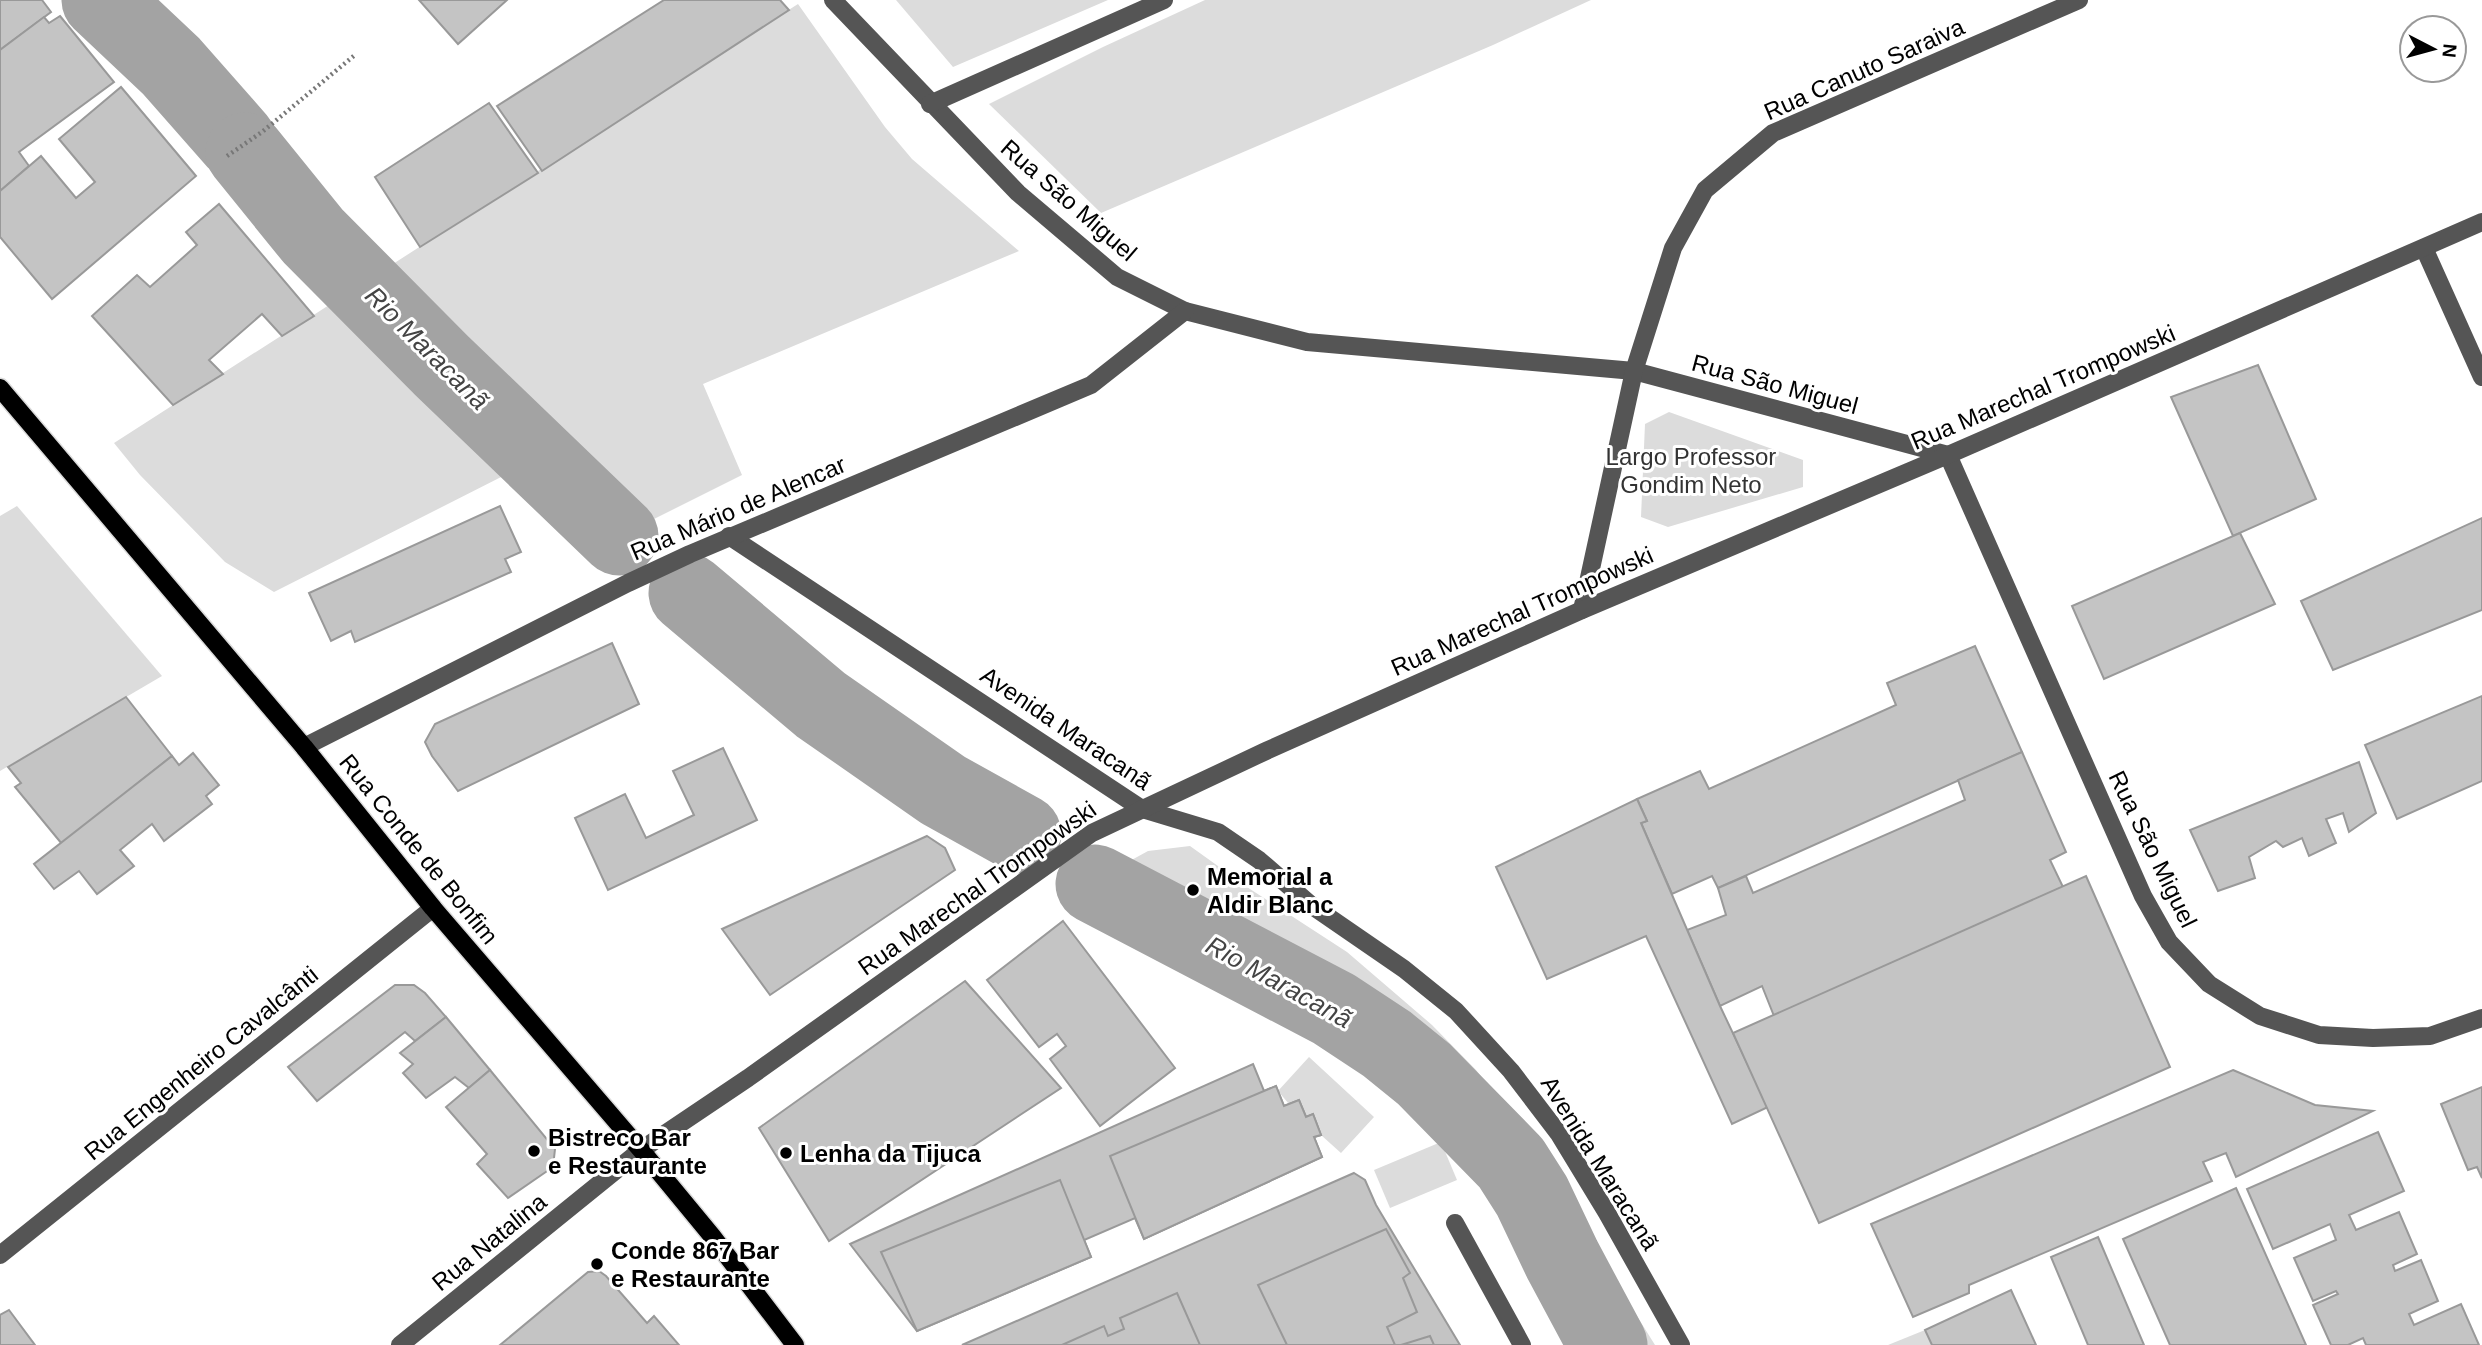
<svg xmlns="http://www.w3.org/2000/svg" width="2482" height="1345" viewBox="0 0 2482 1345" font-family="Helvetica,sans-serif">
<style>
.green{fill:#dcdcdc}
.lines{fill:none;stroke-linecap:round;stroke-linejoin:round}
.river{stroke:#a3a3a3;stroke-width:79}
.building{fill:#c4c4c4;stroke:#999;stroke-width:2}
.major-casing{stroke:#dbdbdb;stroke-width:21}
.path{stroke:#777;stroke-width:4.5;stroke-dasharray:2 3.5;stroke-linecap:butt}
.minor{stroke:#555;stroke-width:18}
.major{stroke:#000;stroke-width:18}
.poi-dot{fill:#000;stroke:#fff;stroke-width:2.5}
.labels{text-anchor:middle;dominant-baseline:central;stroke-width:6;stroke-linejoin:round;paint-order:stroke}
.street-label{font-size:24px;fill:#000;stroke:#fff}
.park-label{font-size:24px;fill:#333;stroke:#fff}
.poi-label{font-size:24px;font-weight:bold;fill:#000;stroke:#fff;text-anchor:start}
.water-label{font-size:26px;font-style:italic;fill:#444;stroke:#fff}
</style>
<rect width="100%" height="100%" fill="#fff"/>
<g class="green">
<path d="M896 0H1108L953 67Z"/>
<path d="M1205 0H1591L1493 45 1101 213 989 104 1103 47Z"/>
<path d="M798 4 885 127 912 159 1019 251 703 384 742 475 608 542 519 468 274 592 225 562 140 475 114 443Z"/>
<path d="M1669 412 1803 460V487L1668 527 1641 517 1645 424Z"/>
<path d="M17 506 162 676 0 771V516Z"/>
<path d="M1190 846 1250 889 1347 952 1432 1025 1476 1070 1532 1139 1556 1174 1612 1276 1655 1345H1642L1596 1279 1548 1181 1535 1161 1448 1063 1406 1026 1346 984 1117 868 1148 851Z"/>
<path d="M1309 1057 1374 1117 1341 1153 1321 1135 1313 1114 1306 1117 1289 1104 1278 1091Z"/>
<path d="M1441 1142 1457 1180 1390 1208 1374 1170Z"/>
<path d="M1925 1330 1932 1345H1888Z"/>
</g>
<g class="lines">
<g class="river">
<path d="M101 0 171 66 237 141"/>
<path d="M245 152 313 236 442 366 619 536"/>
<path d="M688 593 821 705 943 790 1022 834"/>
<path d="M1095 884 1334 1009 1387 1044 1424 1074 1511 1163 1532 1196 1562 1259 1608 1345"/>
</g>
</g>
<g class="building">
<path d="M0 0H42L51 12 0 50Z"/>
<path d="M419 0H507L458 44Z"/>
<path d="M664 0H780L789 10 542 171 497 106Z"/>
<path d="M60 16 114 82 19 152 29 166 0 191V50L44 17 49 23Z"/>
<path d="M121 87 196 176 52 299 0 237V191L41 156 76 198 95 182 59 139Z"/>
<path d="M489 103 538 173 420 247 375 177Z"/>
<path d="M219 204 314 316 282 336 262 314 209 360 223 374 173 405 92 316 137 275 150 287 197 245 186 232Z"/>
<path d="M2258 365 2316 499 2233 536 2171 397Z"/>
<path d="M500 506 521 552 505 559 511 572 355 642 351 631 331 641 309 593Z"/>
<path d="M2482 518V610L2333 670 2301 601Z"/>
<path d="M2240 533 2275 604 2104 679 2072 606Z"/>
<path d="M612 643 639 704 458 791 432 756 425 742 435 724Z"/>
<path d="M1975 646 2022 752 1718 888 1712 876 1672 894 1641 823 1647 821 1637 799 1700 771 1709 789 1896 705 1887 683Z"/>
<path d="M2482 696V781L2397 819 2365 745Z"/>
<path d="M126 697 172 756 62 844 15 787 21 783 8 767Z"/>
<path d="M723 748 757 820 608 890 575 818 625 794 646 838 694 815 673 771Z"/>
<path d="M2022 752 2066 852 2050 860 2063 887 1774 1016 1762 986 1720 1006 1687 930 1726 915 1718 888 1746 876 1753 893 1965 800 1958 780Z"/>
<path d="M193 753 219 785 206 796 212 804 164 841 152 824 120 850 134 866 97 894 79 871 54 889 34 864 172 756 179 765Z"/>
<path d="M2359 762 2376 813 2349 832 2343 813 2326 819 2336 843 2309 856 2302 838 2283 847 2276 841 2249 857 2255 878 2218 891 2190 830Z"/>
<path d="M1637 799 1647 821 1641 823 1720 1006 1768 1107 1732 1124 1646 936 1547 979 1496 867Z"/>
<path d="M927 836 945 848 955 870 770 995 722 929Z"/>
<path d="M2086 876 2170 1067 1819 1223 1733 1033Z"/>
<path d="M1063 921 1175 1068 1100 1126 1050 1059 1066 1046 1057 1034 1039 1047 987 980Z"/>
<path d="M965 981 1061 1088 829 1241 759 1128Z"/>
<path d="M395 985H414L425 993 446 1017 415 1041 405 1032 317 1101 288 1067Z"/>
<path d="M446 1017 490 1070 469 1088 455 1077 426 1098 403 1073 413 1064 400 1053Z"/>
<path d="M1253 1064 1264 1091 1276 1086 1284 1106 1299 1100 1306 1117 1313 1114 1321 1135 1314 1137 1322 1157 1144 1239 1135 1218 1084 1240 1091 1257 917 1331 850 1244Z"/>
<path d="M490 1070 555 1149 553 1167 508 1198 477 1164 487 1154 446 1107Z"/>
<path d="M2233 1070 2315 1105 2373 1111 2236 1177 2226 1153 2203 1162 2212 1181 1969 1285V1293L1913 1317 1871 1224Z"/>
<path d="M1276 1086 1284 1106 1299 1100 1306 1117 1313 1114 1321 1135 1314 1137 1322 1157 1144 1239 1110 1156Z"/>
<path d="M2482 1087V1178L2477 1167 2468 1170 2441 1104Z"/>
<path d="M2378 1132 2404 1191 2349 1215 2356 1230 2399 1212 2417 1254 2393 1265 2395 1271 2421 1260 2438 1301 2409 1314 2414 1325 2461 1304 2479 1345H2366L2363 1338 2348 1345H2331L2313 1305 2338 1294 2336 1291 2313 1301 2294 1258 2336 1240 2330 1224 2273 1249 2247 1189Z"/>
<path d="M1354 1173 1365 1180 1376 1205 1460 1345H962Z"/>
<path d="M1060 1180 1091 1257 917 1331 881 1252Z"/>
<path d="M2236 1188 2306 1345H2170L2123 1239Z"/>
<path d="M1386 1229 1410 1273 1403 1278 1417 1312 1387 1327 1395 1345H1287L1258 1285Z"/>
<path d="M2098 1237 2144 1345H2088L2051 1257Z"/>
<path d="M599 1271 606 1276 647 1323 654 1316 679 1345H500L588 1272Z"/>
<path d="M2011 1290 2036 1345H1932L1925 1330Z"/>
<path d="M1177 1293 1200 1345H1062L1104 1326 1108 1336 1124 1329 1120 1318Z"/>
<path d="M9 1310 35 1345H0V1315Z"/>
<path d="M1430 1336 1434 1345H1401Z"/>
</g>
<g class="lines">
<g class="major-casing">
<path id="major" d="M0 388 304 747 433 908 641 1150 712 1236 795 1345"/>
</g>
<path class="path" d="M227 156 262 132 355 55"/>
<g class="minor">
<path d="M833 0 1018 193 1117 277 1185 311 1307 342 1634 371 1948 455"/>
<path d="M930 104 1164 0"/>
<path d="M2424 248 2482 377"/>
<path d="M1948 455 2143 896 2169 942 2209 984 2260 1016 2319 1035 2373 1038 2430 1036 2482 1018"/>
<path d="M729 536 1142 809 1218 832 1259 860 1311 905 1404 969 1456 1011 1511 1071 1559 1134 1607 1213 1681 1345"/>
<path d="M1582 610 1634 371 1673 248 1705 190 1773 133 2079 0"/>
<path d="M304 747 628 583 690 554 1091 385 1185 311"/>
<path d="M1455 1223 1522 1345"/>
<path d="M0 1255 433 908"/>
<path d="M400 1345 641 1150 748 1078 1092 833 1266 751 1582 610 1948 455 2482 222"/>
</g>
<use href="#major" class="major"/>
</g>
<g class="poi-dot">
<circle cx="1193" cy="890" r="7"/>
<circle cx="534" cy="1151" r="7"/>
<circle cx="786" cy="1153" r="7"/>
<circle cx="597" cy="1264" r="7"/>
</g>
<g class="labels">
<g class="street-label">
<text transform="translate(1864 69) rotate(-24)">Rua Canuto Saraiva</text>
<text transform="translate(1069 200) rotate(41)">Rua São Miguel</text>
<text transform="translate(1775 384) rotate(15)">Rua São Miguel</text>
<text transform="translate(2043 387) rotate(-23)">Rua Marechal Trompowski</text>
<text transform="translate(738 508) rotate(-23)">Rua Mário de Alencar</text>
<text transform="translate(1522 611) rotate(-24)">Rua Marechal Trompowski</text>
<text transform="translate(1066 728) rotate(34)">Avenida Maracanã</text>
<text transform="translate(419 849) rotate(51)">Rua Conde de Bonfim</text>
<text transform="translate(2153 849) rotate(64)">Rua São Miguel</text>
<text transform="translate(977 888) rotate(-35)">Rua Marechal Trompowski</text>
<text transform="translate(201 1063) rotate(-39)">Rua Engenheiro Cavalcânti</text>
<text transform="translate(1600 1163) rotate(58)">Avenida Maracanã</text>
<text transform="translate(489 1242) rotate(-39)">Rua Natalina</text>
</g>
<g class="park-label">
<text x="1691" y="456">Largo Professor<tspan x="1691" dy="28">Gondim Neto</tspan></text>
</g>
<g class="poi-label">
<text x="1207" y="876">Memorial a<tspan x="1207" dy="28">Aldir Blanc</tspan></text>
<text x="548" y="1137">Bistreco Bar<tspan x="548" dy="28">e Restaurante</tspan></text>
<text x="800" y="1153">Lenha da Tijuca</text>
<text x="611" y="1250">Conde 867 Bar<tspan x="611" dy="28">e Restaurante</tspan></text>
</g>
<g class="water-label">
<text transform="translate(427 348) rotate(45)">Rio Maracanã</text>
<text transform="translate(1279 982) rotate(29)">Rio Maracanã</text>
</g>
</g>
<g transform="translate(2433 49) rotate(96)"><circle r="33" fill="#ffffff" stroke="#999999" stroke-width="2"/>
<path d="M0-5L12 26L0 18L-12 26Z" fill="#000000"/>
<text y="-10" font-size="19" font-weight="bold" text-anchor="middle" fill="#000000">N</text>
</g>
</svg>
